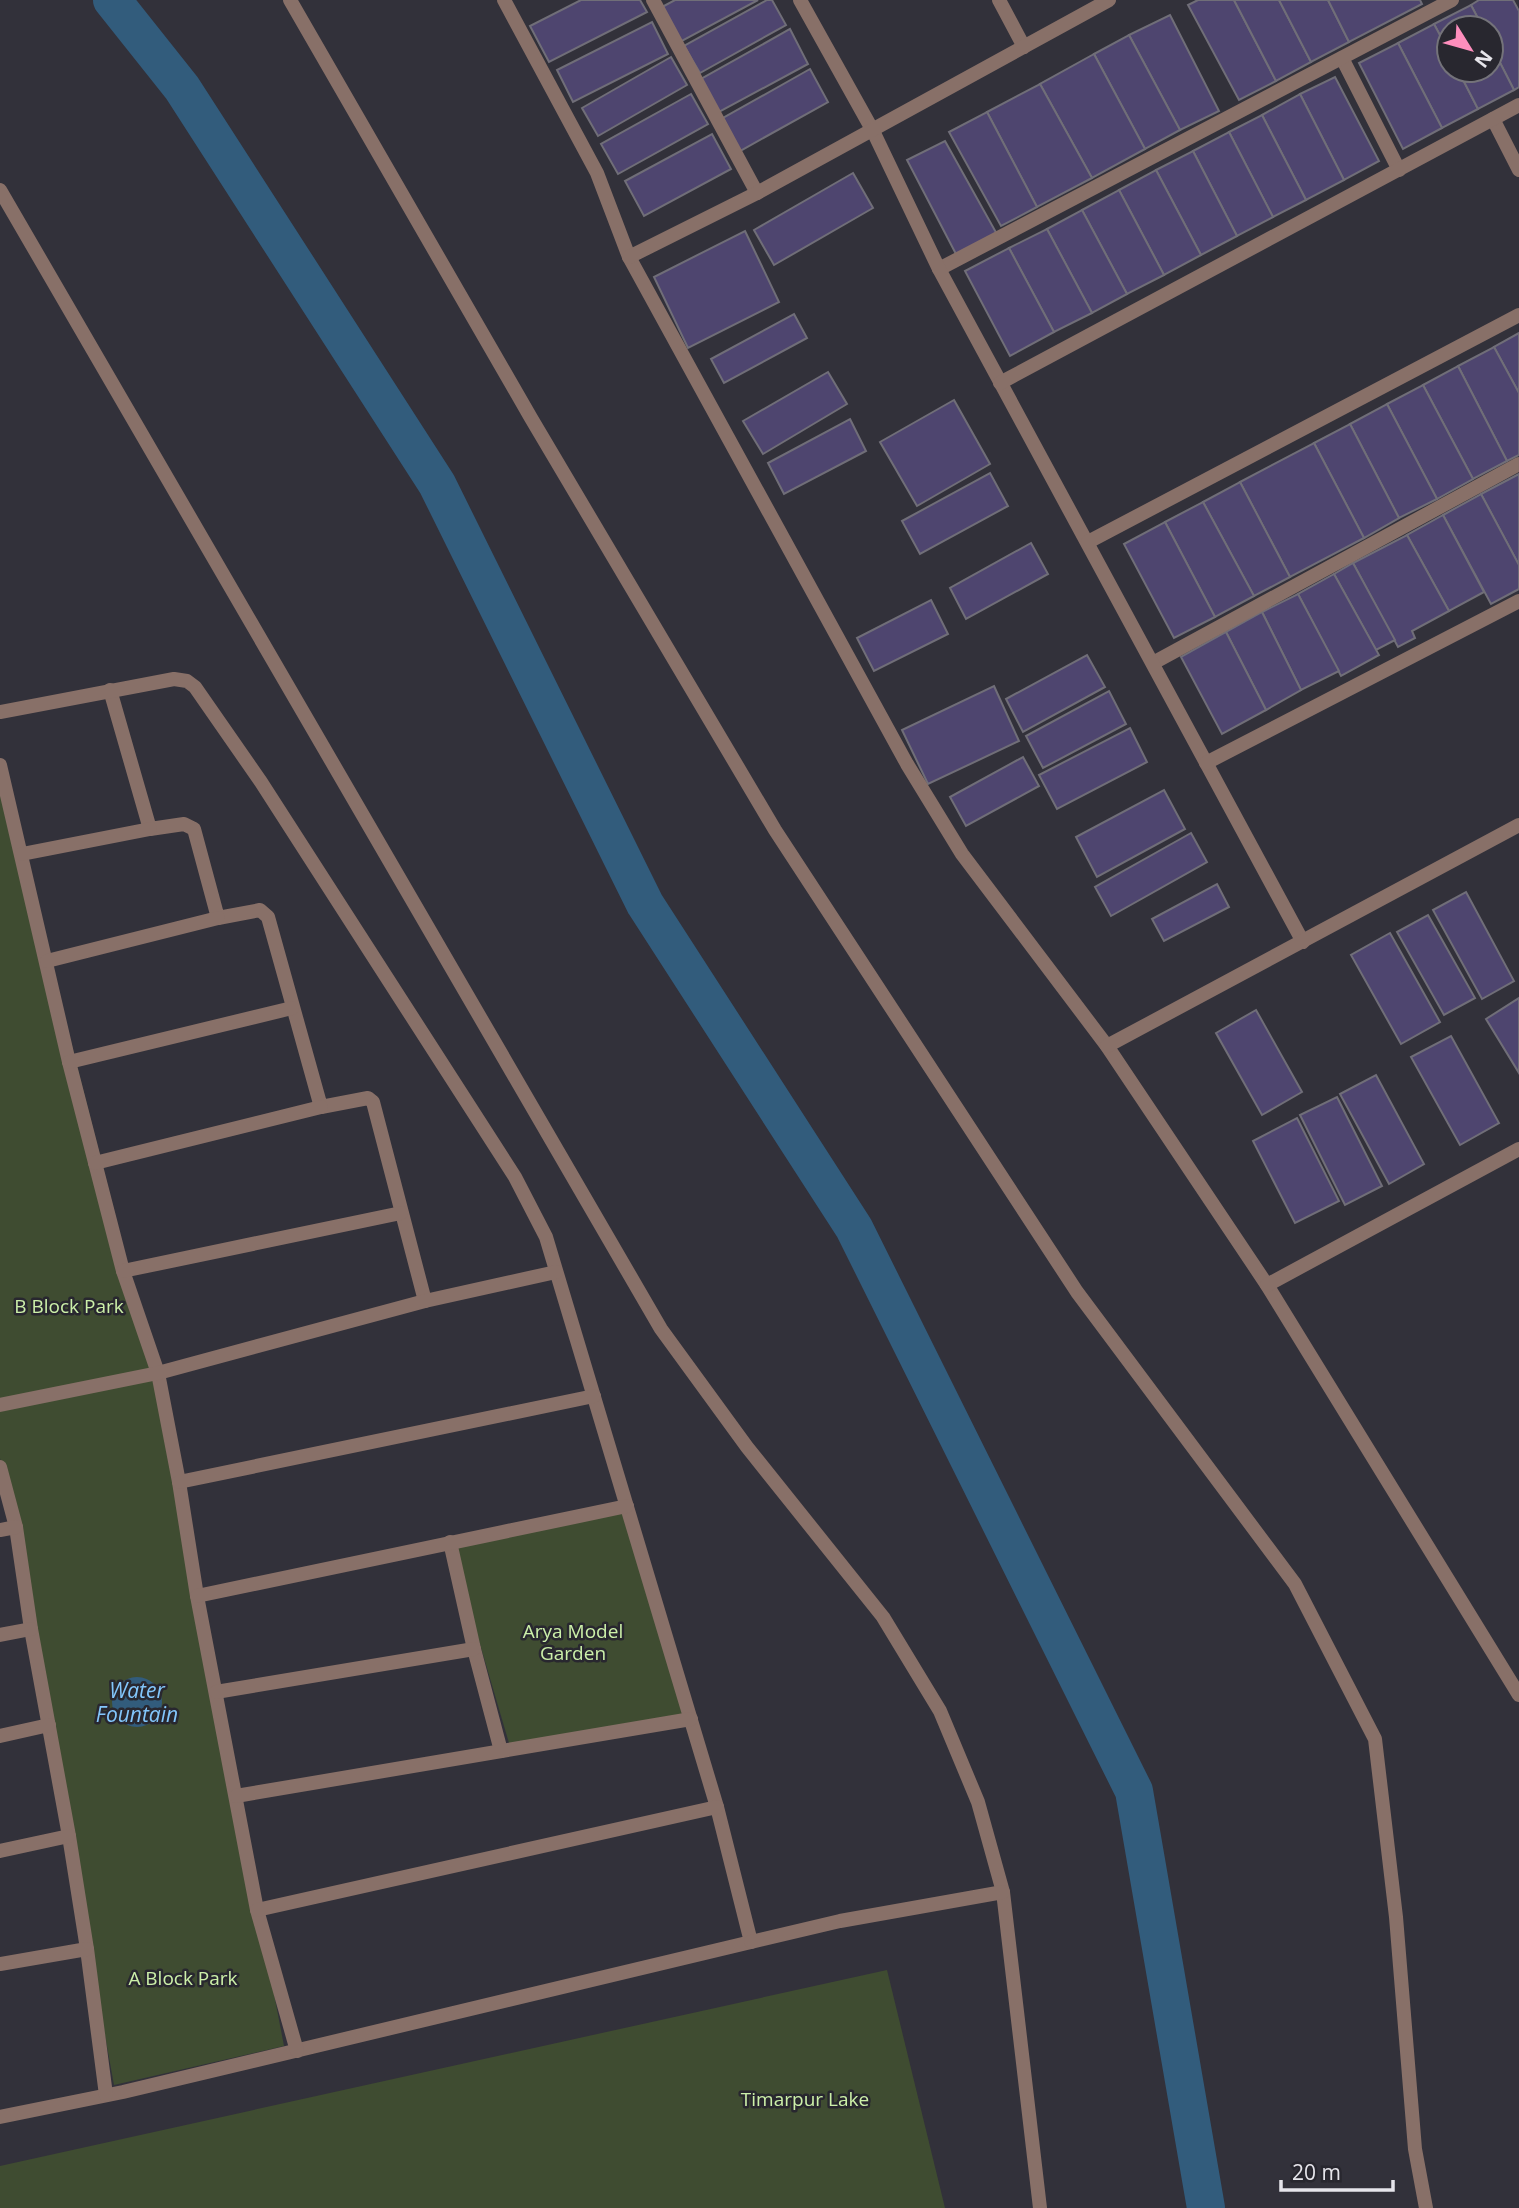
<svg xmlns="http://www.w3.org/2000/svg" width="1519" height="2208" viewBox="0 0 1519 2208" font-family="'Open Sans',sans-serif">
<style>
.green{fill:#3f4c31}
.water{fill:#325c7c}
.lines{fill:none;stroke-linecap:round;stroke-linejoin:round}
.canal{stroke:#325c7c;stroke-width:38}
.building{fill:#4e456f;stroke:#706e78;stroke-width:2}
.service{stroke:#887068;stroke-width:14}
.minor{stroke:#887068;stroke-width:14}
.labels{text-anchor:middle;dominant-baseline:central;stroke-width:5;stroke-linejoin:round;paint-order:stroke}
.park-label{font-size:19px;fill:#ccf0a9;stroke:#28272f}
.water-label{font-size:21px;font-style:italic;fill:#83c6fb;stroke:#28272f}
</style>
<rect width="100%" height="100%" fill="#32313a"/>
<g class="green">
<path d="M0 764 152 1359 284 2046 114 2085 0 1458Z"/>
<path d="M627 1506 691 1719 511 1750 450 1542Z"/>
<path d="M887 1970 945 2208H0V2166Z"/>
</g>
<circle class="water" cx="137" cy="1702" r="25"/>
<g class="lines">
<path class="canal" d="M112 0 182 88 437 484 645 904 854 1228 1134 1791 1206 2208"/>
</g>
<g class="building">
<path d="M581 0H640L647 12 549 62 530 26Z"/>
<path d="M675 0H758L680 42 662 7Z"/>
<path d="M767 0H772L786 25 700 73 684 46Z"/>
<path d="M1198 0H1234L1276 81 1239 100 1188 5Z"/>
<path d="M1234 0H1279L1311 62 1276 81Z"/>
<path d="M1279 0H1328L1349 42 1311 62Z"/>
<path d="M1328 0H1420L1422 4 1349 42Z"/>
<path d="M1479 0H1513L1519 11V87L1514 90 1491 45V28H1483L1471 5Z"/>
<path d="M1471 5 1483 28H1449V52L1434 24Z"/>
<path d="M1170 15 1219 111 1180 130 1129 35Z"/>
<path d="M652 22 668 54 573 102 557 70Z"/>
<path d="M1434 24 1449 52V70H1458L1478 109 1442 128 1398 43Z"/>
<path d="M790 29 808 64 719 112 701 79Z"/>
<path d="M1129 35 1180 130 1145 149 1094 54Z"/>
<path d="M1398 43 1442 128 1403 149 1359 63Z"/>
<path d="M1491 45 1514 90 1478 109 1458 70H1491Z"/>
<path d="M1094 54 1145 149 1092 178 1040 84Z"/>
<path d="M671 57 687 85 598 136 582 108Z"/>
<path d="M810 69 828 102 740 151 723 118Z"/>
<path d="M1335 77 1379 161 1344 180 1300 94Z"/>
<path d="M1040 84 1092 178 1037 207 987 112Z"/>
<path d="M691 94 708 124 618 174 601 144Z"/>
<path d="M1300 94 1344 180 1306 200 1262 115Z"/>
<path d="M987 112 1037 207 1001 226 949 132Z"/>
<path d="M1262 115 1306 200 1273 217 1229 132Z"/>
<path d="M1229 132 1273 217 1237 236 1193 151Z"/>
<path d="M712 134 731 169 644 216 625 181Z"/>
<path d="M945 141 998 236 957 256 907 160Z"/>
<path d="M1193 151 1237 236 1201 255 1156 170Z"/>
<path d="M1156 170 1201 255 1164 275 1119 190Z"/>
<path d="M853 173 873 208 774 265 754 230Z"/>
<path d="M1119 190 1164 275 1127 294 1082 210Z"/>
<path d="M1082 210 1127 294 1092 313 1047 229Z"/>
<path d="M1047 229 1092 313 1054 332 1009 248Z"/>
<path d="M745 231 779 302 688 348 654 277Z"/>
<path d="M1009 248 1054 332 1010 356 965 271Z"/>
<path d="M794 314 807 338 724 383 711 359Z"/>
<path d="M1519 333V393L1494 347Z"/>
<path d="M1494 347 1519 393V455L1507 461 1458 366Z"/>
<path d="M1458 366 1507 461 1473 479 1423 385Z"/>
<path d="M828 372 847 404 763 454 743 421Z"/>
<path d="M1423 385 1473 479 1437 499 1387 404Z"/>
<path d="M954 400 990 464 917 506 880 442Z"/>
<path d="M1387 404 1437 499 1399 518 1350 424Z"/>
<path d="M850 419 866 451 784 494 768 463Z"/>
<path d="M1350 424 1399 518 1364 538 1314 443Z"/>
<path d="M1314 443 1364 538 1290 577 1240 482Z"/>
<path d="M990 473 1008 506 920 554 902 521Z"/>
<path d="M1519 474V565L1481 494Z"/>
<path d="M1240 482 1290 577 1254 596 1203 502Z"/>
<path d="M1481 494 1519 565V589L1491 604 1443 515Z"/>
<path d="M1203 502 1254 596 1215 617 1165 522Z"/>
<path d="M1443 515 1484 592 1449 611 1407 535Z"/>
<path d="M1165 522 1215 617 1174 638 1124 544Z"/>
<path d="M1407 535 1449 611 1412 631 1415 638 1398 647 1353 563Z"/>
<path d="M1031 543 1048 574 966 619 950 588Z"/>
<path d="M1353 563 1395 640 1376 650 1334 574Z"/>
<path d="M1334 574 1379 655 1341 676 1298 594Z"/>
<path d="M1298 594 1339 671 1301 690 1262 612Z"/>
<path d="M931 600 948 634 874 671 857 638Z"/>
<path d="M1262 612 1301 690 1266 710 1226 632Z"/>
<path d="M1226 632 1266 710 1222 734 1181 657Z"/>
<path d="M1087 655 1105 687 1023 732 1006 699Z"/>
<path d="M994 686 1019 741 928 784 902 730Z"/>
<path d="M1109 691 1126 724 1043 768 1026 736Z"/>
<path d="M1130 728 1147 762 1057 809 1039 775Z"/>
<path d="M1023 757 1039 786 966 826 950 797Z"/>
<path d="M1164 790 1185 829 1097 877 1076 837Z"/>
<path d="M1191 833 1207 862 1111 916 1095 887Z"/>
<path d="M1217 884 1229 907 1164 941 1152 919Z"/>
<path d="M1466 892 1514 981 1482 999 1433 910Z"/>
<path d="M1428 915 1475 998 1444 1015 1397 932Z"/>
<path d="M1390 933 1440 1022 1401 1044 1351 955Z"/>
<path d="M1519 998V1073L1486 1019Z"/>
<path d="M1256 1010 1302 1092 1262 1115 1216 1033Z"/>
<path d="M1451 1036 1499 1123 1460 1145 1411 1057Z"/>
<path d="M1376 1075 1424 1164 1389 1184 1340 1094Z"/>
<path d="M1337 1097 1382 1186 1345 1205 1300 1115Z"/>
<path d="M1297 1118 1339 1201 1295 1223 1253 1141Z"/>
</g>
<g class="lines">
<g class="service">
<path d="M1342 58 1399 170"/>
<path d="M939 269 1452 0"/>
<path d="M1153 663 1519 464"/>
</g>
<g class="minor">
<path d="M290 0 531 418 775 830 1077 1292 1295 1584 1375 1739 1396 1917 1415 2149 1426 2208"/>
<path d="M504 0 597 173 629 257 907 764 962 854 1107 1046 1267 1285 1519 1695"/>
<path d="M653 0 757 193"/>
<path d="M800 0 873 131 939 269 1303 942"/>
<path d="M999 0 1024 47"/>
<path d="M1493 119 1519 170"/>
<path d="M0 190 661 1329 747 1447 883 1617 940 1711 978 1802 1003 1892 1040 2208"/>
<path d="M629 257 757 193 1109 0"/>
<path d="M1000 383 1519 105"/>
<path d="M1088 542 1519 315"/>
<path d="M110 690 150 829 184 824 194 829 218 918 260 910 268 917 321 1107 368 1098 373 1102 425 1301"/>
<path d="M0 712 174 679 187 681 195 687 261 782 515 1177 546 1237 717 1807 751 1942 123 2092 0 2117"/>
<path d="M1206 763 1519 601"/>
<path d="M0 765 69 1062 123 1271 158 1373 179 1482 197 1596 257 1910 297 2051"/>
<path d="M22 854 150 829"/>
<path d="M47 961 218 918"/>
<path d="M1107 1046 1519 825"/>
<path d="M69 1062 292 1008"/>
<path d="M95 1163 321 1107"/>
<path d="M123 1271 401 1213"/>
<path d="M1267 1285 1519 1149"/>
<path d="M0 1405 158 1373 425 1301 556 1272"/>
<path d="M0 1467 16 1527 31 1629 69 1836 87 1949 106 2095"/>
<path d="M179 1482 594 1396"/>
<path d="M0 1530 16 1527"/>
<path d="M450 1542 474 1649 501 1751"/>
<path d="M197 1596 627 1506"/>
<path d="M0 1635 31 1629"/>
<path d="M216 1692 474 1649"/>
<path d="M0 1736 49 1725"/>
<path d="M236 1796 691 1719"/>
<path d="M0 1851 69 1836"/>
<path d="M257 1910 717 1807"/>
<path d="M751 1942 840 1921 1003 1892"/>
<path d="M0 1964 87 1949"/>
</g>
</g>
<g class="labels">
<g class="park-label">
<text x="69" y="1306">B Block Park</text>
<text x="573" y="1631">Arya Model<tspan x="573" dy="22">Garden</tspan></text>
<text x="183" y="1978">A Block Park</text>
<text x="805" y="2099">Timarpur Lake</text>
</g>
<g class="water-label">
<text x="137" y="1690">Water<tspan x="137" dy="24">Fountain</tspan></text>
</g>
</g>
<g transform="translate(1470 49) rotate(127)"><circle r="33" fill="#28272f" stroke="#74737a" stroke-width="2"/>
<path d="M0-5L12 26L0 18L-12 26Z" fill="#fe8ebd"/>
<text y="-10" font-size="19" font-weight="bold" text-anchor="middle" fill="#e6e5eb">N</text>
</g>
<path d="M1281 2180v10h112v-10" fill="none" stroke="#e6e5eb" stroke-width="3.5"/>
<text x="1292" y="2180" font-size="21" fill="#e6e5eb" stroke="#28272f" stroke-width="5" paint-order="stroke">20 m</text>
</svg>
